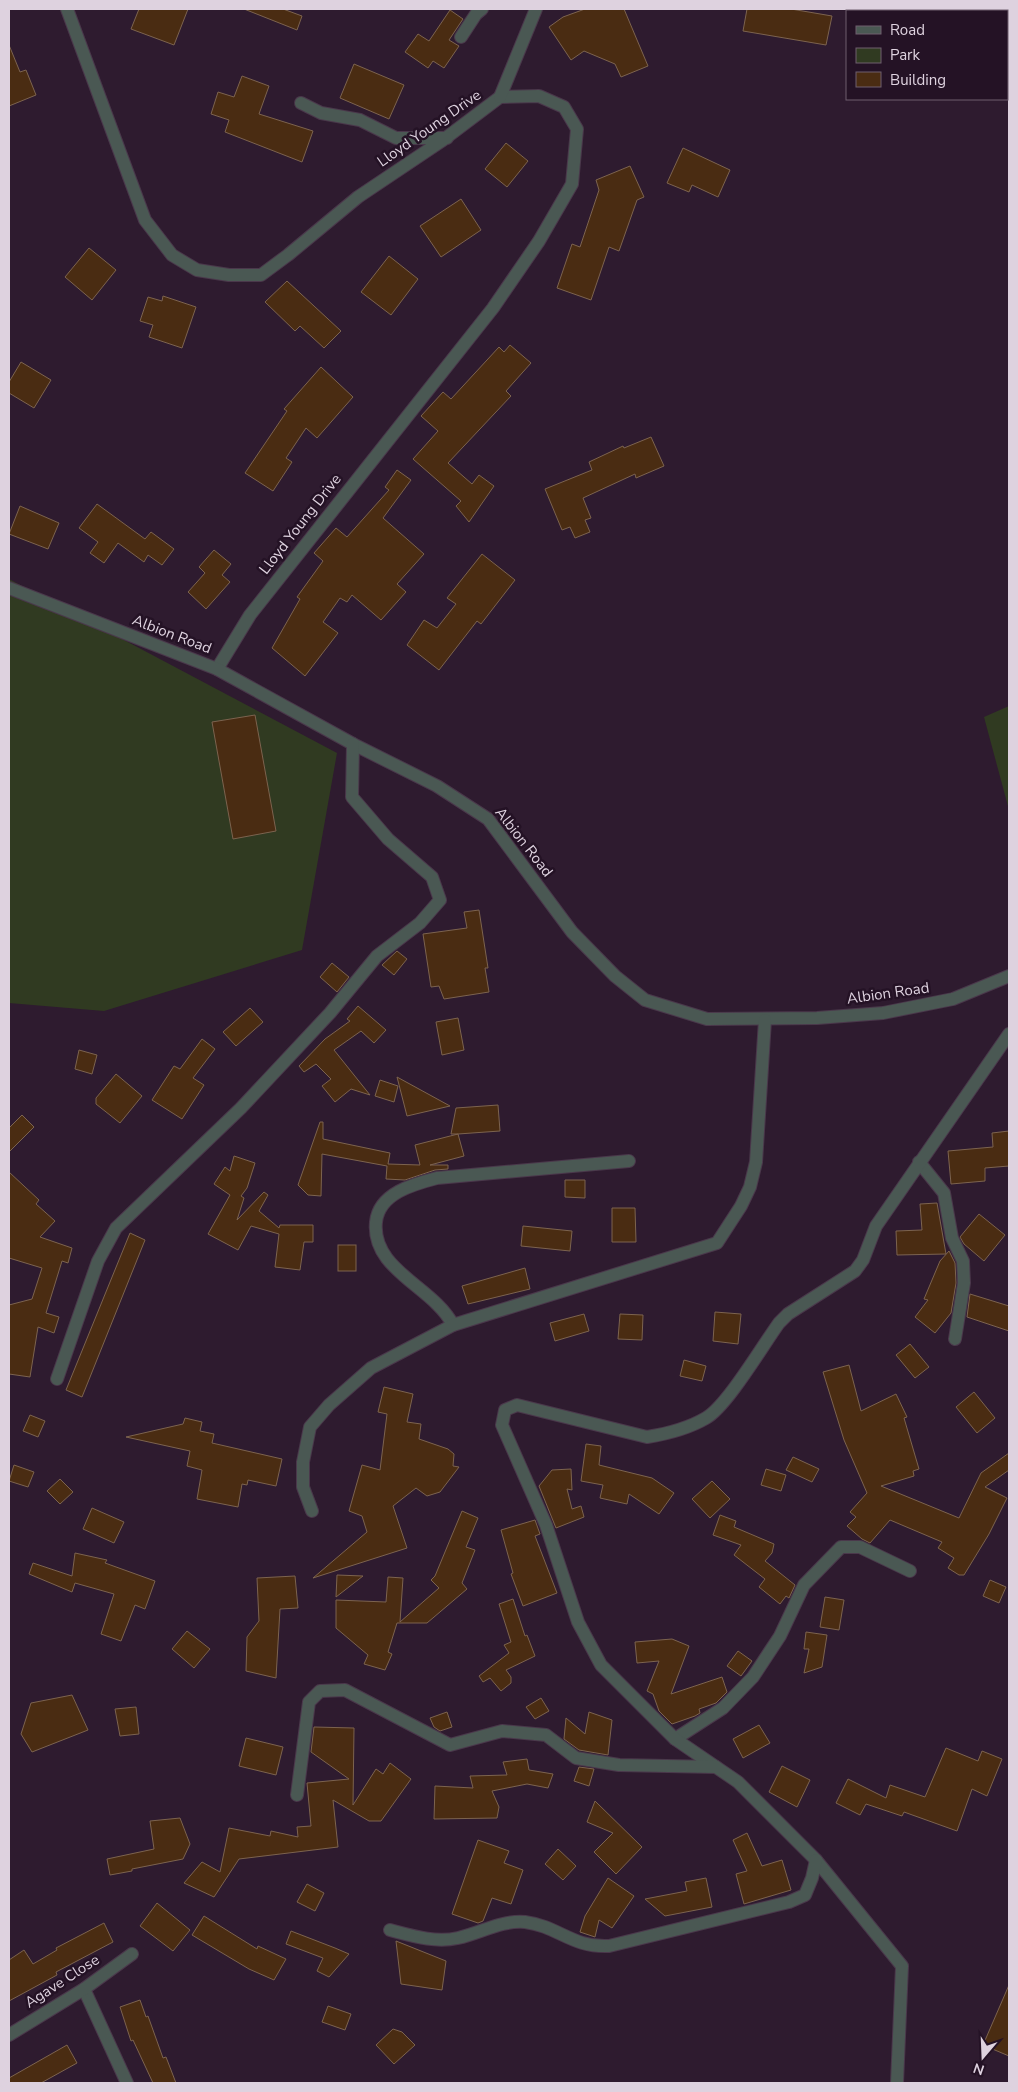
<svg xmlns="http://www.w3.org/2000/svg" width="1018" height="2092" viewBox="0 0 1018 2092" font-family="'Nunito Sans',sans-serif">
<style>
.green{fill:#303a21}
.building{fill:#4a2c12;stroke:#7c634f}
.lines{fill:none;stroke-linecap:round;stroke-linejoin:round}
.minor-casing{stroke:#4a384b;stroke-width:14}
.minor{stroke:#4a5853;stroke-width:12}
.labels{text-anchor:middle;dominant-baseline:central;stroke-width:5;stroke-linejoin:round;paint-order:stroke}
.street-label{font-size:15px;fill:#ded2df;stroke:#241225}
</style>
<rect width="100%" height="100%" fill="#2e1b2f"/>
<g class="green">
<path d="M9 579 337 753 302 950 104 1011 9 1003Z"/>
<path d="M1009 706V810L984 717Z"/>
</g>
<g class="building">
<path d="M139 9H188L174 45 131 29Z"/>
<path d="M244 9H283L302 16 297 30Z"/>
<path d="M585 9H624L648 66 621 77 615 64 584 51 571 60 549 27 563 17Z"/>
<path d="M747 9H791L832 16 826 45 743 31Z"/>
<path d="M450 10 463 19 449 40 459 46 444 68 433 61 428 68 405 52 418 34 429 41Z"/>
<path d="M9 45 20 72 26 70 36 95 9 106Z"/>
<path d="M354 64 404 85 389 119 340 98Z"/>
<path d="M242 76 269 86 259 114 313 131 302 162 225 132 229 120 211 114 218 92 234 97Z"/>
<path d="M506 143 528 161 507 187 485 169Z"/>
<path d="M683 148 730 170 718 197 692 185 689 192 667 183Z"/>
<path d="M630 166 644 197 637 200 619 251 609 247 591 300 557 288 572 244 580 247 599 190 596 180Z"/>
<path d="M461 199 481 230 441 257 420 226Z"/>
<path d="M89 248 116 270 92 300 65 277Z"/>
<path d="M389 256 418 279 391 315 361 292Z"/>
<path d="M287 281 341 331 324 348 300 326 295 331 265 302Z"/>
<path d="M163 296 196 307 182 348 149 337 153 325 140 321 148 297 162 301Z"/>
<path d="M510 345 531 363 506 391 511 396 448 463 472 484 479 475 494 486 469 522 456 506 461 501 413 459 438 431 421 416 443 392 451 399 499 347 504 352Z"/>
<path d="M21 362 51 380 34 408 9 393V382Z"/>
<path d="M321 367 353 397 317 438 306 428 286 458 292 462 273 491 245 473 287 411 284 409Z"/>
<path d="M651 437 664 466 636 478 635 474 583 498 591 518 585 520 590 532 575 538 570 527 562 530 545 489 592 470 589 462 623 446 624 448Z"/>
<path d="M397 470 411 480 383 518 424 554 397 584 406 592 381 620 352 595 347 602 340 598 323 622 338 633 305 676 272 648 300 599 297 597 323 561 314 553 336 528 347 537 389 490 385 487Z"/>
<path d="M97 504 145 539 151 532 174 549 162 565 148 555 144 562 118 543 104 563 90 553 98 542 79 528Z"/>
<path d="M20 506 59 523 48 549 9 534Z"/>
<path d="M214 550 231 564 222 575 230 582 206 609 188 592 205 573 199 567Z"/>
<path d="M482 554 515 580 481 624 477 621 439 670 407 645 424 620 437 628 456 604 447 598Z"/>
<path d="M255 715 276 831 233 839 212 722Z"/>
<path d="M479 910 488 968H485L489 992 444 999 439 986 431 987 423 934 467 928 464 912Z"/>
<path d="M397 951 407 959 394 975 382 965Z"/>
<path d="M332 963 349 977 337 992 320 977Z"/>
<path d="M358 1006 386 1030 374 1043 361 1031 334 1050 370 1095 351 1089 335 1102 322 1086 331 1079 316 1064 304 1072 299 1066 325 1039 350 1021 347 1019Z"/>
<path d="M250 1008 263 1022 236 1046 223 1032Z"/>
<path d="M458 1018 464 1050 442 1055 436 1022Z"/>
<path d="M202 1039 215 1049 193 1078 204 1085 182 1119 152 1100 174 1066 180 1069Z"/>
<path d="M79 1050 97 1055 92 1074 75 1069Z"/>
<path d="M116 1074 142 1096 120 1123 96 1104V1098Z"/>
<path d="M397 1077 450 1106 407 1116Z"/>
<path d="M380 1080 398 1086 394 1102 375 1096Z"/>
<path d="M498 1105 500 1131 458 1134 464 1156 430 1165H448V1169L435 1170 405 1180 386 1179 387 1166 322 1154 321 1196 308 1195 298 1185 320 1122H323V1139L390 1153 388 1164 420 1165 415 1145 458 1134H451L456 1108Z"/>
<path d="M22 1115 34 1127 9 1152V1128Z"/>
<path d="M1009 1131V1166L985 1168V1181L951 1184 948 1151 993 1147 992 1133Z"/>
<path d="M234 1156 255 1163 247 1188 241 1196 244 1198 237 1220 264 1192 268 1195 259 1211 279 1228 280 1225H313V1242H304L300 1270 275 1267 279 1234 251 1226 238 1250 208 1234 230 1195 214 1184 225 1167 230 1171Z"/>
<path d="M9 1172 39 1200 36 1204 55 1221 40 1237 72 1248 68 1263 62 1261 46 1313 59 1317 54 1333 38 1327 30 1377 9 1374V1305L32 1299 42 1268 9 1258Z"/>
<path d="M565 1180H585V1198L565 1197Z"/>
<path d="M937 1203 946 1254 897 1255 896 1231 922 1230 920 1204Z"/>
<path d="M612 1208H635L636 1242H612Z"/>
<path d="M979 1214 1005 1235 984 1261 964 1244 960 1237Z"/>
<path d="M523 1226 572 1231 570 1251 521 1246Z"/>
<path d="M130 1233 145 1240 82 1397 66 1390Z"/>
<rect x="338" y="1245" width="18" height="26"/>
<path d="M949 1251 955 1263 956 1283 951 1313 935 1333 915 1317 928 1300 924 1299 940 1261Z"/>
<path d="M525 1268 530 1289 468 1304 462 1286Z"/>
<path d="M970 1294 1009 1306V1331L967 1317Z"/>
<path d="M715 1312 741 1314 738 1344 713 1341Z"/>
<path d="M584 1314 589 1331 555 1341 550 1323Z"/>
<path d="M620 1314 643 1315 642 1340 618 1339Z"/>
<path d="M910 1344 929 1367 915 1378 896 1355Z"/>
<path d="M684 1360 706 1366 702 1381 680 1376Z"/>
<path d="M849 1365 861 1411 896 1394 907 1417 904 1418 919 1469 913 1471 914 1476 881 1486 959 1518 981 1473 1009 1453V1470L985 1487 1007 1498 989 1534 964 1575H959L948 1568 954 1558 938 1548 942 1542 890 1520 870 1543 862 1539 847 1526 856 1517 850 1512 867 1493 844 1440 823 1372Z"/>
<path d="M384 1387 413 1394 407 1422 421 1424 419 1439 448 1449 454 1454 453 1466 459 1467 440 1492 427 1496 416 1488 393 1506 407 1548 313 1578 367 1532 362 1516 349 1511 362 1465 380 1470 387 1414 378 1412Z"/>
<path d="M974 1392 995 1418 977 1433 956 1407Z"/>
<path d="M30 1415 45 1421 38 1437 23 1431Z"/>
<path d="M185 1418 202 1422 200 1431 214 1434 212 1443 282 1459 276 1486 248 1480 247 1485 242 1484 238 1507 197 1499 202 1470 187 1466 190 1451 126 1437 183 1424Z"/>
<path d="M586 1444 601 1446 599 1465 652 1478 674 1493 659 1514 629 1494 627 1504 600 1498 603 1485 581 1481Z"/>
<path d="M793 1457 819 1469 812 1482 786 1470Z"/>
<path d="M14 1465 34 1472 28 1487 9 1481Z"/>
<path d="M571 1469 572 1490 567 1489 572 1509 581 1506 584 1517 556 1528 539 1486 552 1470Z"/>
<path d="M766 1469 786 1475 781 1491 761 1485Z"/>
<path d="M60 1479 73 1492 60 1504 47 1491Z"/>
<path d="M712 1481 730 1499 710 1518 692 1499Z"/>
<path d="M92 1508 124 1522 114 1543 83 1529Z"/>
<path d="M462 1511 478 1518 466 1547 475 1550 462 1583 467 1589 427 1623H397L388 1652 392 1654 385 1670 364 1664 368 1655 336 1628V1600L386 1602 388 1577 403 1578 400 1622 439 1588 431 1580 435 1576Z"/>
<path d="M720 1515 736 1521 734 1527 774 1544 772 1553 765 1561 795 1585 789 1598 786 1596 780 1604 759 1587 765 1579 734 1555 741 1545 713 1535Z"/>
<path d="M535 1520 540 1534 535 1536 557 1593 523 1606 511 1574 513 1573 501 1530Z"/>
<path d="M75 1553 107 1560 105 1563 155 1581 145 1609 135 1605 121 1641 101 1634 114 1594 75 1583 72 1592 29 1574 33 1563 72 1576Z"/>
<path d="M337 1575 363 1576 336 1597Z"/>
<path d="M295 1576 298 1608 280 1609 276 1678 246 1671 247 1637 259 1621 257 1578Z"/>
<path d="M990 1580 1006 1587 999 1603 983 1596Z"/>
<path d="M825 1597 844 1600 839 1630 820 1627Z"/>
<path d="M513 1599 525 1636 527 1635 535 1656 506 1670 511 1677V1683L501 1691 490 1678 483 1682 479 1676 509 1653 504 1645 511 1642 499 1604Z"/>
<path d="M187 1631 210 1649 194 1668 172 1649Z"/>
<path d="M806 1632 827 1635 822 1667 804 1673 809 1649H804Z"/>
<path d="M672 1639 689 1646 671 1694 722 1677 727 1692 716 1703 699 1709 700 1713 695 1716 672 1724 659 1711 653 1694 647 1691 659 1661 637 1663 635 1642Z"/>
<path d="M738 1651 752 1661 741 1676 727 1666Z"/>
<path d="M72 1695 88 1730 32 1752 21 1734 31 1703Z"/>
<path d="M541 1698 549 1711 535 1719 526 1707Z"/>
<path d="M136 1707 139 1734 120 1736 115 1709Z"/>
<path d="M447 1712 452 1727 440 1731 434 1727 430 1718Z"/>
<path d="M589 1712 612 1720 608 1755 579 1750 564 1739 566 1718 585 1734Z"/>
<path d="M759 1725 770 1743 743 1758 733 1739Z"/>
<path d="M314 1727 354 1728 353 1805 376 1769 383 1774 390 1763 411 1779 381 1821H369L333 1800 338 1847 239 1859 214 1897 184 1883 202 1862 220 1872 229 1828 270 1836 271 1831 298 1837 297 1827 311 1826 307 1783 349 1779 311 1752Z"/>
<path d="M246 1738 283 1747 276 1775 239 1766Z"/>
<path d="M946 1748 978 1761 982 1751 1002 1759 987 1796 972 1789 957 1831 904 1812 902 1816 866 1804 860 1815 836 1803 848 1779 886 1798 890 1785 925 1797Z"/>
<path d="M527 1759 529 1770 553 1774 548 1788 527 1784 492 1791 499 1807 497 1818 434 1819 435 1786 473 1788 470 1776 507 1775 503 1762Z"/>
<path d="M782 1766 810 1780 797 1807 769 1792Z"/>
<path d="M579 1767 594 1769 589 1786 574 1781Z"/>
<path d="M595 1801 642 1847 616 1874 594 1852 613 1833 587 1822Z"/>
<path d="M180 1818 190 1844 183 1859 132 1869V1871L110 1875 107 1859 154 1849 150 1821Z"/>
<path d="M747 1833 762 1866 782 1860 791 1890 744 1904 736 1874 747 1871 733 1840Z"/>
<path d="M478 1840 509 1851 504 1863 523 1870 511 1904 492 1898 483 1921 478 1923 452 1914Z"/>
<path d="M558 1849 576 1866 563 1880 545 1864Z"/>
<path d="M608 1878 634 1896 612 1928 599 1920 595 1937 580 1932 585 1916Z"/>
<path d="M706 1878 712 1907 665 1916 645 1899 687 1891 685 1882Z"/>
<path d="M307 1884 324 1893 315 1911 297 1902Z"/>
<path d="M157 1903 190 1930 173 1951 140 1926Z"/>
<path d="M204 1916 257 1949 258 1946 286 1959 274 1980 249 1969 192 1935Z"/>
<path d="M104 1923 113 1942 56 1972 57 1975 9 2001V1960L24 1950 33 1964 57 1950 56 1948Z"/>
<path d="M291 1931 335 1948 349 1954 329 1977 317 1971 323 1958 286 1944Z"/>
<path d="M396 1941 446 1961 442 1990 401 1984Z"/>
<path d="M1009 1985V2056L983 2045Z"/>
<path d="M140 2000 146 2017 148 2016 163 2058 166 2057 176 2083H153L133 2040 131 2041 120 2007Z"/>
<path d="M328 2006 351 2014 345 2030 322 2022Z"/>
<path d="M393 2029 402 2032 415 2045 394 2064 376 2045Z"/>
<path d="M67 2045 77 2063 41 2083H9V2078Z"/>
</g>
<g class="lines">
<g class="minor-casing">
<g id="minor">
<path d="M67 9 145 220 172 255 197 270 229 275H261L288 255 358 197 443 140 500 97 539 96 564 107 577 129 572 184 539 241 493 308 250 615 217 669"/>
<path d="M461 37 476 14 482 9"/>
<path d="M500 97 536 9"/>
<path d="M301 103 321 113 360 120 396 138H447"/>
<path d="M9 588 217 669 353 744 437 786 488 819 572 932 615 976 645 1000 707 1019 817 1018 883 1013 953 999 1009 976"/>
<path d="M919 1162 944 1193 952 1238 963 1261 964 1283 955 1339"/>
<path d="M453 1325C434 1287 371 1270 376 1222 379 1193 414 1184 437 1178L629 1161"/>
<path d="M57 1379 98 1261 116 1228 241 1108 330 1013 377 956 420 923 440 900 432 877 388 839 352 797 353 744"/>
<path d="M312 1511 303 1487V1462L310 1427 329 1405 371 1368 453 1325 717 1243 741 1206 750 1187 756 1162 765 1020"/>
<path d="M675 1739 723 1708 753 1677 780 1636 804 1585 841 1547H860L910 1571"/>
<path d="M716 1767 675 1739 601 1665 578 1622 546 1525 502 1425 505 1410 517 1405 647 1437C666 1434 689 1428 706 1418 727 1406 763 1345 779 1323L788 1314 855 1271 863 1260 876 1226 1009 1034"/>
<path d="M297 1795 309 1702 320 1691 345 1690 450 1745 502 1731 546 1735 576 1758 619 1765 716 1767 738 1782 816 1860 902 1966 897 2083"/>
<path d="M390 1930C413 1936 435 1943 458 1938 481 1933 501 1920 525 1922 558 1926 572 1948 609 1946L789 1902 805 1895 812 1878 816 1860"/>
<path d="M84 1989 127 2083"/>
<path d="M9 2035 84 1989 132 1954"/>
</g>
</g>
<use href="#minor" class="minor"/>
</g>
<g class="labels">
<g class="street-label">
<text transform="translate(429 128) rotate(-35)">Lloyd Young Drive</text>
<text transform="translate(300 524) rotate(-52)">Lloyd Young Drive</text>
<text transform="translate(172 634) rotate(21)">Albion Road</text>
<text transform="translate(524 842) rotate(52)">Albion Road</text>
<text transform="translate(888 993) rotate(-8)">Albion Road</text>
<text transform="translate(62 1981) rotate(-33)">Agave Close</text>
</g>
</g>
<rect width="1018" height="2092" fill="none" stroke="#ded2df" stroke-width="20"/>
<rect x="846" y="10" width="162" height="90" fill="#241225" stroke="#6e5f6f"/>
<rect x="856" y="26" width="25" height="8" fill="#4a5853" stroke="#6e5f6f"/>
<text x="890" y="35" font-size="15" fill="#ded2df">Road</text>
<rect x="856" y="48" width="25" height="15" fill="#303a21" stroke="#6e5f6f"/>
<text x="890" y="60" font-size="15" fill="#ded2df">Park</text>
<rect x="856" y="72" width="25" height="15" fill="#4a2c12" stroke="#6e5f6f"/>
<text x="890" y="85" font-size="15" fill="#ded2df">Building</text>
<g transform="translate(983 2057) rotate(199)" stroke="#241225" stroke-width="4" paint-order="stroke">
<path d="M0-4L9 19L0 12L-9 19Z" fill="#ded2df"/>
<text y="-8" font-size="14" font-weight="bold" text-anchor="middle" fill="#ded2df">N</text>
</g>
</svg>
